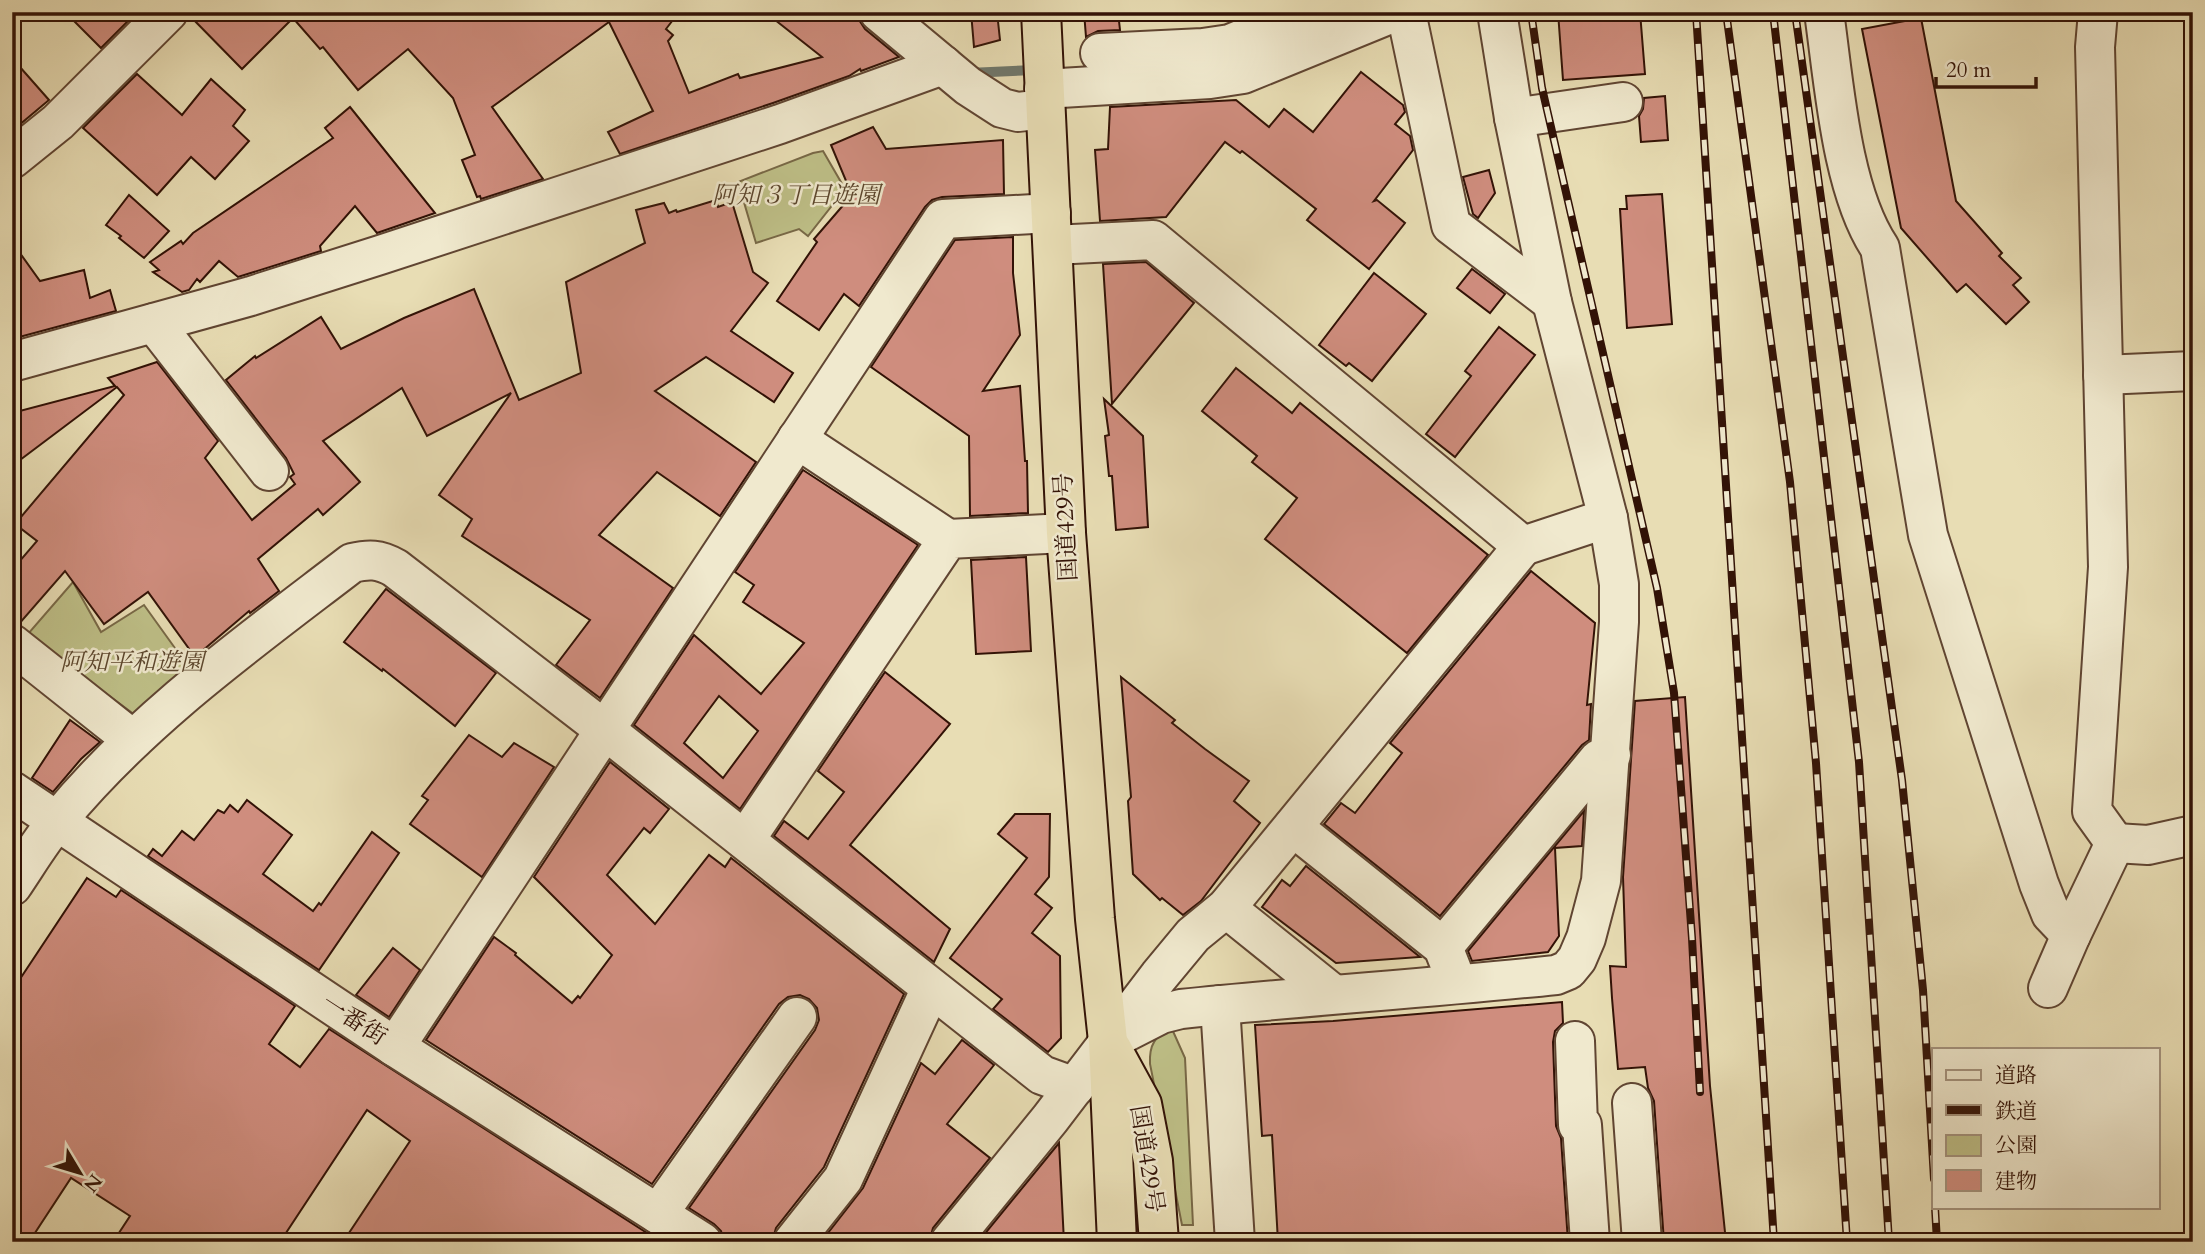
<svg xmlns="http://www.w3.org/2000/svg" width="2205" height="1254" viewBox="0 0 2205 1254" font-family="Cardo,'Noto Serif JP',serif">
<style>
.green{fill:#bebf87;stroke:#786846;stroke-width:2}
.lines{fill:none;stroke-linecap:round;stroke-linejoin:round}
.stream{stroke:#6f776b;stroke-width:10}
.building{fill:#cf8d7e;stroke:#321206;stroke-width:2;fill-rule:evenodd}
.minor-casing{stroke:#604532;stroke-width:42}
.highway-casing{stroke:#321206;stroke-width:42}
.minor{stroke:#f0e9ce;stroke-width:38}
.highway{stroke:#e8ddb4;stroke-width:38}
.rail-casing{stroke:#321206;stroke-width:8}
.rail{stroke:#f0e9ce;stroke-width:5;stroke-dasharray:16;stroke-linecap:butt}
.labels{text-anchor:middle;dominant-baseline:central;stroke-width:5;stroke-linejoin:round;paint-order:stroke}
.park-label{font-size:24px;font-style:italic;fill:#5c462d;stroke:#f0e9ce}
.street-label{font-size:24px;fill:#321206;stroke:#f0e9ce}
</style>
<rect width="100%" height="100%" fill="#e8ddb4"/>
<filter id="stains"><feTurbulence type="fractalNoise" baseFrequency=".00286" numOctaves="4"/><feColorMatrix values="0 0 0 0 .2 0 0 0 0 .09 0 0 0 0 .02 0 0 0 .5 -.17"/></filter>
<radialGradient id="worn" r=".72"><stop offset=".6" stop-color="#630" stop-opacity="0"/><stop offset="1" stop-color="#630" stop-opacity=".3"/></radialGradient>
<g class="green">
<path d="M823 151 845 189 808 236 799 229 756 243 738 182 813 153Z"/>
<path d="M73 582 101 632 144 605 190 669 135 715 27 635Z"/>
<path d="M1172 1029 1185 1058 1193 1225H1182L1150 1064C1149 1045 1155 1035 1172 1029Z"/>
</g>
<g class="lines">
<path class="stream" d="M969 73 1035 70"/>
</g>
<g class="building">
<path d="M65 12H137L101 48Z"/>
<path d="M189 12H679L666 29 673 35 668 41 689 93 738 74 740 78 822 57 765 12H858L859 20 865 29 899 57 861 71 860 69 849 76 773 103 620 154 608 132 653 111 609 22 492 107 543 179 481 199 480 196 477 197 462 160 475 155 453 98 408 49 358 90 323 47 320 49 293 18 242 69 189 15Z"/>
<path d="M971 12H997L1000 40 974 47Z"/>
<path d="M1084 12H1118L1120 30 1098 31 1086 37Z"/>
<path d="M1558 12H1640L1645 74 1563 80Z"/>
<path d="M1921 18 1956 201 2002 253 1999 256 2021 278 2013 285 2029 302 2006 324 1966 284 1957 292 1901 228 1862 29Z"/>
<path d="M12 58 49 100 12 131Z"/>
<path d="M1361 72 1403 105 1405 112 1395 124 1410 136 1413 150 1374 201 1377 200 1405 223 1369 269 1307 220 1316 209 1242 151 1240 153 1225 142 1166 217 1100 221 1095 150 1108 149 1110 107 1236 100 1269 127 1284 109 1313 132Z"/>
<path d="M137 74 182 115 211 79 245 110 233 126 249 141 215 179 191 157 157 195 83 128Z"/>
<path d="M1665 96 1668 140 1641 142 1639 116 1643 109 1644 98Z"/>
<path d="M350 107 435 213 377 233 355 206 320 246 321 251 238 277 219 261 200 282 197 279 189 290 182 292 153 272 159 270 150 262 181 241 183 244 193 233 333 138 325 128Z"/>
<path d="M873 127 886 149 1003 140 1004 194 942 197 932 200 925 207 859 306 844 294 819 330 777 301 817 242 814 239 852 195 831 145Z"/>
<path d="M1489 170 1495 193 1478 218 1473 214 1463 177Z"/>
<path d="M1662 194 1672 324 1627 328 1620 209H1627L1626 196Z"/>
<path d="M129 195 169 231 144 258 119 238 121 236 106 225Z"/>
<path d="M716 200 718 207 732 202 753 272 768 283 731 331 793 373 774 402 706 357 655 391 756 462 720 516 657 472 599 535 673 588 600 698 556 665 590 620 462 536 472 519 439 495 511 393 427 436 402 388 323 441 360 482 323 515 318 509 258 559 279 591 250 613 249 611 195 657 148 592 104 624 65 571 19 624 12 623V570L37 541 15 524 124 395 117 387 12 466V413L115 386 108 378 157 362 218 441 205 458 252 520 295 484 290 477 294 474 286 458 226 380 255 356 256 358 321 317 341 349 404 318 474 289 519 400 581 373 566 282 645 243 636 210 664 203 669 213 676 210 677 212Z"/>
<path d="M1013 237V273L1020 335 983 391 1020 386 1025 461H1027L1028 513 970 516 969 436 871 367 955 240Z"/>
<path d="M12 242 40 281 84 270 90 298 110 290 116 311 12 339Z"/>
<path d="M1146 262 1194 303 1112 404 1103 264Z"/>
<path d="M1472 269 1505 294 1490 313 1457 288Z"/>
<path d="M1374 273 1426 314 1372 381 1349 363 1346 366 1319 345Z"/>
<path d="M1499 327 1535 355 1455 457 1426 434 1471 376 1465 371Z"/>
<path d="M1236 368 1292 413 1300 403 1488 555 1407 653 1265 539 1297 498 1252 462 1257 456 1202 411Z"/>
<path d="M1104 399 1143 436 1148 527 1116 530 1112 476H1109L1105 436 1109 435Z"/>
<path d="M803 470 918 545 740 809 634 725 694 635 761 694 804 643 743 602 754 585 735 572ZM719 696 758 731 723 778 684 743Z"/>
<path d="M1026 557 1031 651 976 654 971 560Z"/>
<path d="M1531 571 1595 623 1587 705 1591 704 1589 740 1582 745 1440 916 1324 824 1341 803 1355 813 1402 753 1390 743Z"/>
<path d="M386 589 496 673 455 726 383 669 382 671 344 642Z"/>
<path d="M885 672 950 724 850 845 950 929 934 962 774 836 784 821 808 839 844 792 818 771Z"/>
<path d="M1121 677 1175 720 1172 723 1205 749 1249 781 1234 801 1260 823 1201 901 1183 915 1162 898 1160 900 1133 874 1128 801 1131 797Z"/>
<path d="M1685 697 1710 1086 1726 1242H1664L1654 1101 1648 1088 1645 1067 1618 1069 1612 998 1610 966 1626 967 1623 877 1635 701Z"/>
<path d="M70 720 100 742 81 759 53 792 32 778Z"/>
<path d="M469 735 502 757 514 743 554 767 482 877 410 824 428 800 422 796Z"/>
<path d="M610 762 669 809 650 833 644 828 607 875 655 924 709 855 725 867 731 858 904 994 824 1167 776 1228 772 1242H724L721 1231 714 1224 689 1208 815 1030 819 1020 817 1008 809 999 800 995 788 997 779 1004 652 1184 426 1040 494 937 516 953 515 955 572 1003 578 996 580 998 612 955 534 877Z"/>
<path d="M247 800 292 835 263 874 313 911 319 903 321 905 372 832 399 853 319 970 148 856 153 849 162 856 182 831 194 840 218 810 224 813 230 805 238 812Z"/>
<path d="M1584 811 1582 846 1555 848 1559 936 1548 952 1472 961 1468 951Z"/>
<path d="M1015 814H1050L1049 877 1035 894 1052 908 1032 933 1060 956 1061 1038 1048 1052 993 1009 1002 999 950 958 1027 858 998 834Z"/>
<path d="M1306 866 1420 957 1336 963 1262 907 1282 880 1290 886Z"/>
<path d="M87 878 116 897 121 890 295 1006 269 1044 300 1067 329 1029 661 1242H343L410 1141 367 1110 280 1242H113L130 1216 71 1178 29 1242H12V991Z"/>
<path d="M393 948 420 970 389 1017 356 995Z"/>
<path d="M1562 1002 1563 1023 1555 1031 1553 1042 1556 1126 1561 1138 1568 1242H1278L1272 1135 1262 1136 1255 1025 1333 1021Z"/>
<path d="M962 1040 994 1065 947 1124 990 1158 933 1228 929 1242H821L863 1188 921 1063 935 1074Z"/>
<path d="M1059 1143 1064 1242H978Z"/>
</g>
<g class="lines">
<g class="minor-casing">
<g id="minor">
<path d="M879 12 968 86 1002 108 1018 112 1045 109"/>
<path d="M1406 12 1451 225 1552 302"/>
<path d="M1497 12 1514 118 1552 302 1608 518 1523 546"/>
<path d="M1824 12C1834 82 1841 190 1880 248L1928 535 2039 884 2051 914 2071 935 2115 843"/>
<path d="M2098 12 2095 47 2108 567 2092 811 2115 843"/>
<path d="M1100 53 1203 48 1230 44 1307 12"/>
<path d="M1044 89 1210 79 1243 74 1395 12"/>
<path d="M1514 118 1623 102"/>
<path d="M12 159 58 122 168 12"/>
<path d="M154 323 269 471"/>
<path d="M12 362 251 296 380 255 780 124 943 65"/>
<path d="M2103 375 2193 371"/>
<path d="M797 439 948 539"/>
<path d="M12 644 133 740"/>
<path d="M12 791 395 1047 702 1242"/>
<path d="M1293 827 1443 947 1452 970"/>
<path d="M745 840 948 539 1066 533"/>
<path d="M2115 843 2148 845 2193 835"/>
<path d="M12 886C27 864 41 840 58 820 141 719 249 642 352 563 369 559 379 559 395 568L605 730 1042 1075 1075 1087"/>
<path d="M1226 908 1333 994"/>
<path d="M1443 947 1599 759 1611 755"/>
<path d="M2048 988 2071 935"/>
<path d="M1220 1005 1235 1242"/>
<path d="M1116 1037 1161 1014 1181 1009C1306 996 1432 988 1556 975L1568 970 1577 959 1586 938 1601 881 1619 622V584L1608 518"/>
<path d="M1575 1041 1578 1125H1582L1590 1242"/>
<path d="M395 1047 943 219 1051 213"/>
<path d="M1632 1103 1642 1242"/>
<path d="M658 1214 797 1017"/>
<path d="M793 1242 843 1179 931 988"/>
<path d="M950 1242 1050 1119 1159 976 1193 935 1226 908 1523 546 1153 240 1053 245"/>
</g>
</g>
<g class="highway-casing">
<g id="highway">
<path d="M1041 12 1066 533 1095 919 1108 1041 1117 1242"/>
<path d="M1112 1049 1142 1104 1153 1161 1159 1242"/>
</g>
</g>
<use href="#minor" class="minor"/>
<use href="#highway" class="highway"/>
<g class="rail-casing">
<g id="rail">
<path d="M1531 12 1542 88 1657 588 1674 693 1692 938 1700 1092"/>
<path d="M1696 12 1774 1242"/>
<path d="M1726 12 1790 482 1816 763 1847 1242"/>
<path d="M1773 12 1859 762 1889 1242"/>
<path d="M1795 12 1902 780 1923 990 1934 1179"/>
<path d="M1935 1207 1937 1242"/>
</g>
</g>
<use href="#rail" class="rail"/>
</g>
<g class="labels">
<g class="park-label">
<text x="796" y="195">阿知３丁目遊園</text>
<text x="132" y="662">阿知平和遊園</text>
</g>
<g class="street-label">
<text transform="translate(1066 527) rotate(-93)">国道429号</text>
<text transform="translate(354 1020) rotate(33)">一番街</text>
<text transform="translate(1147 1159) rotate(81)">国道429号</text>
</g>
</g>
<rect width="2205" height="1254" fill="none" stroke="#e8ddb4" stroke-width="42"/>
<rect x="14" y="14" width="2177" height="1226" fill="none" stroke="#321206" stroke-width="3.5"/>
<rect x="21" y="21" width="2163" height="1212" fill="none" stroke="#321206" stroke-width="2"/>
<rect x="1932" y="1048" width="228" height="161" fill="#f0e9ce" stroke="#a4937e" stroke-width="2"/>
<rect x="1946" y="1070" width="35" height="10" fill="#f0e9ce" stroke="#a4937e" stroke-width="2"/>
<text x="1995" y="1082" font-size="21" fill="#321206">道路</text>
<rect x="1946" y="1105" width="35" height="10" fill="#321206" stroke="#a4937e" stroke-width="2"/>
<text x="1995" y="1118" font-size="21" fill="#321206">鉄道</text>
<rect x="1946" y="1135" width="35" height="21" fill="#bebf87" stroke="#a4937e" stroke-width="2"/>
<text x="1995" y="1152" font-size="21" fill="#321206">公園</text>
<rect x="1946" y="1170" width="35" height="21" fill="#cf8d7e" stroke="#a4937e" stroke-width="2"/>
<text x="1995" y="1188" font-size="21" fill="#321206">建物</text>
<g transform="translate(80 1173) rotate(128)" stroke="#f0e9ce" stroke-width="5" paint-order="stroke">
<path d="M0-5L12 26L0 18L-12 26Z" fill="#321206"/>
<text y="-10" font-size="19" font-weight="bold" text-anchor="middle" fill="#321206">N</text>
</g>
<path d="M1936 77v10h100v-10" fill="none" stroke="#321206" stroke-width="3.5"/>
<text x="1946" y="77" font-size="21" fill="#321206" stroke="#f0e9ce" stroke-width="5" paint-order="stroke">20 m</text>
<rect width="100%" height="100%" filter="url(#stains)"/>
<rect width="100%" height="100%" fill="url(#worn)"/>
</svg>
